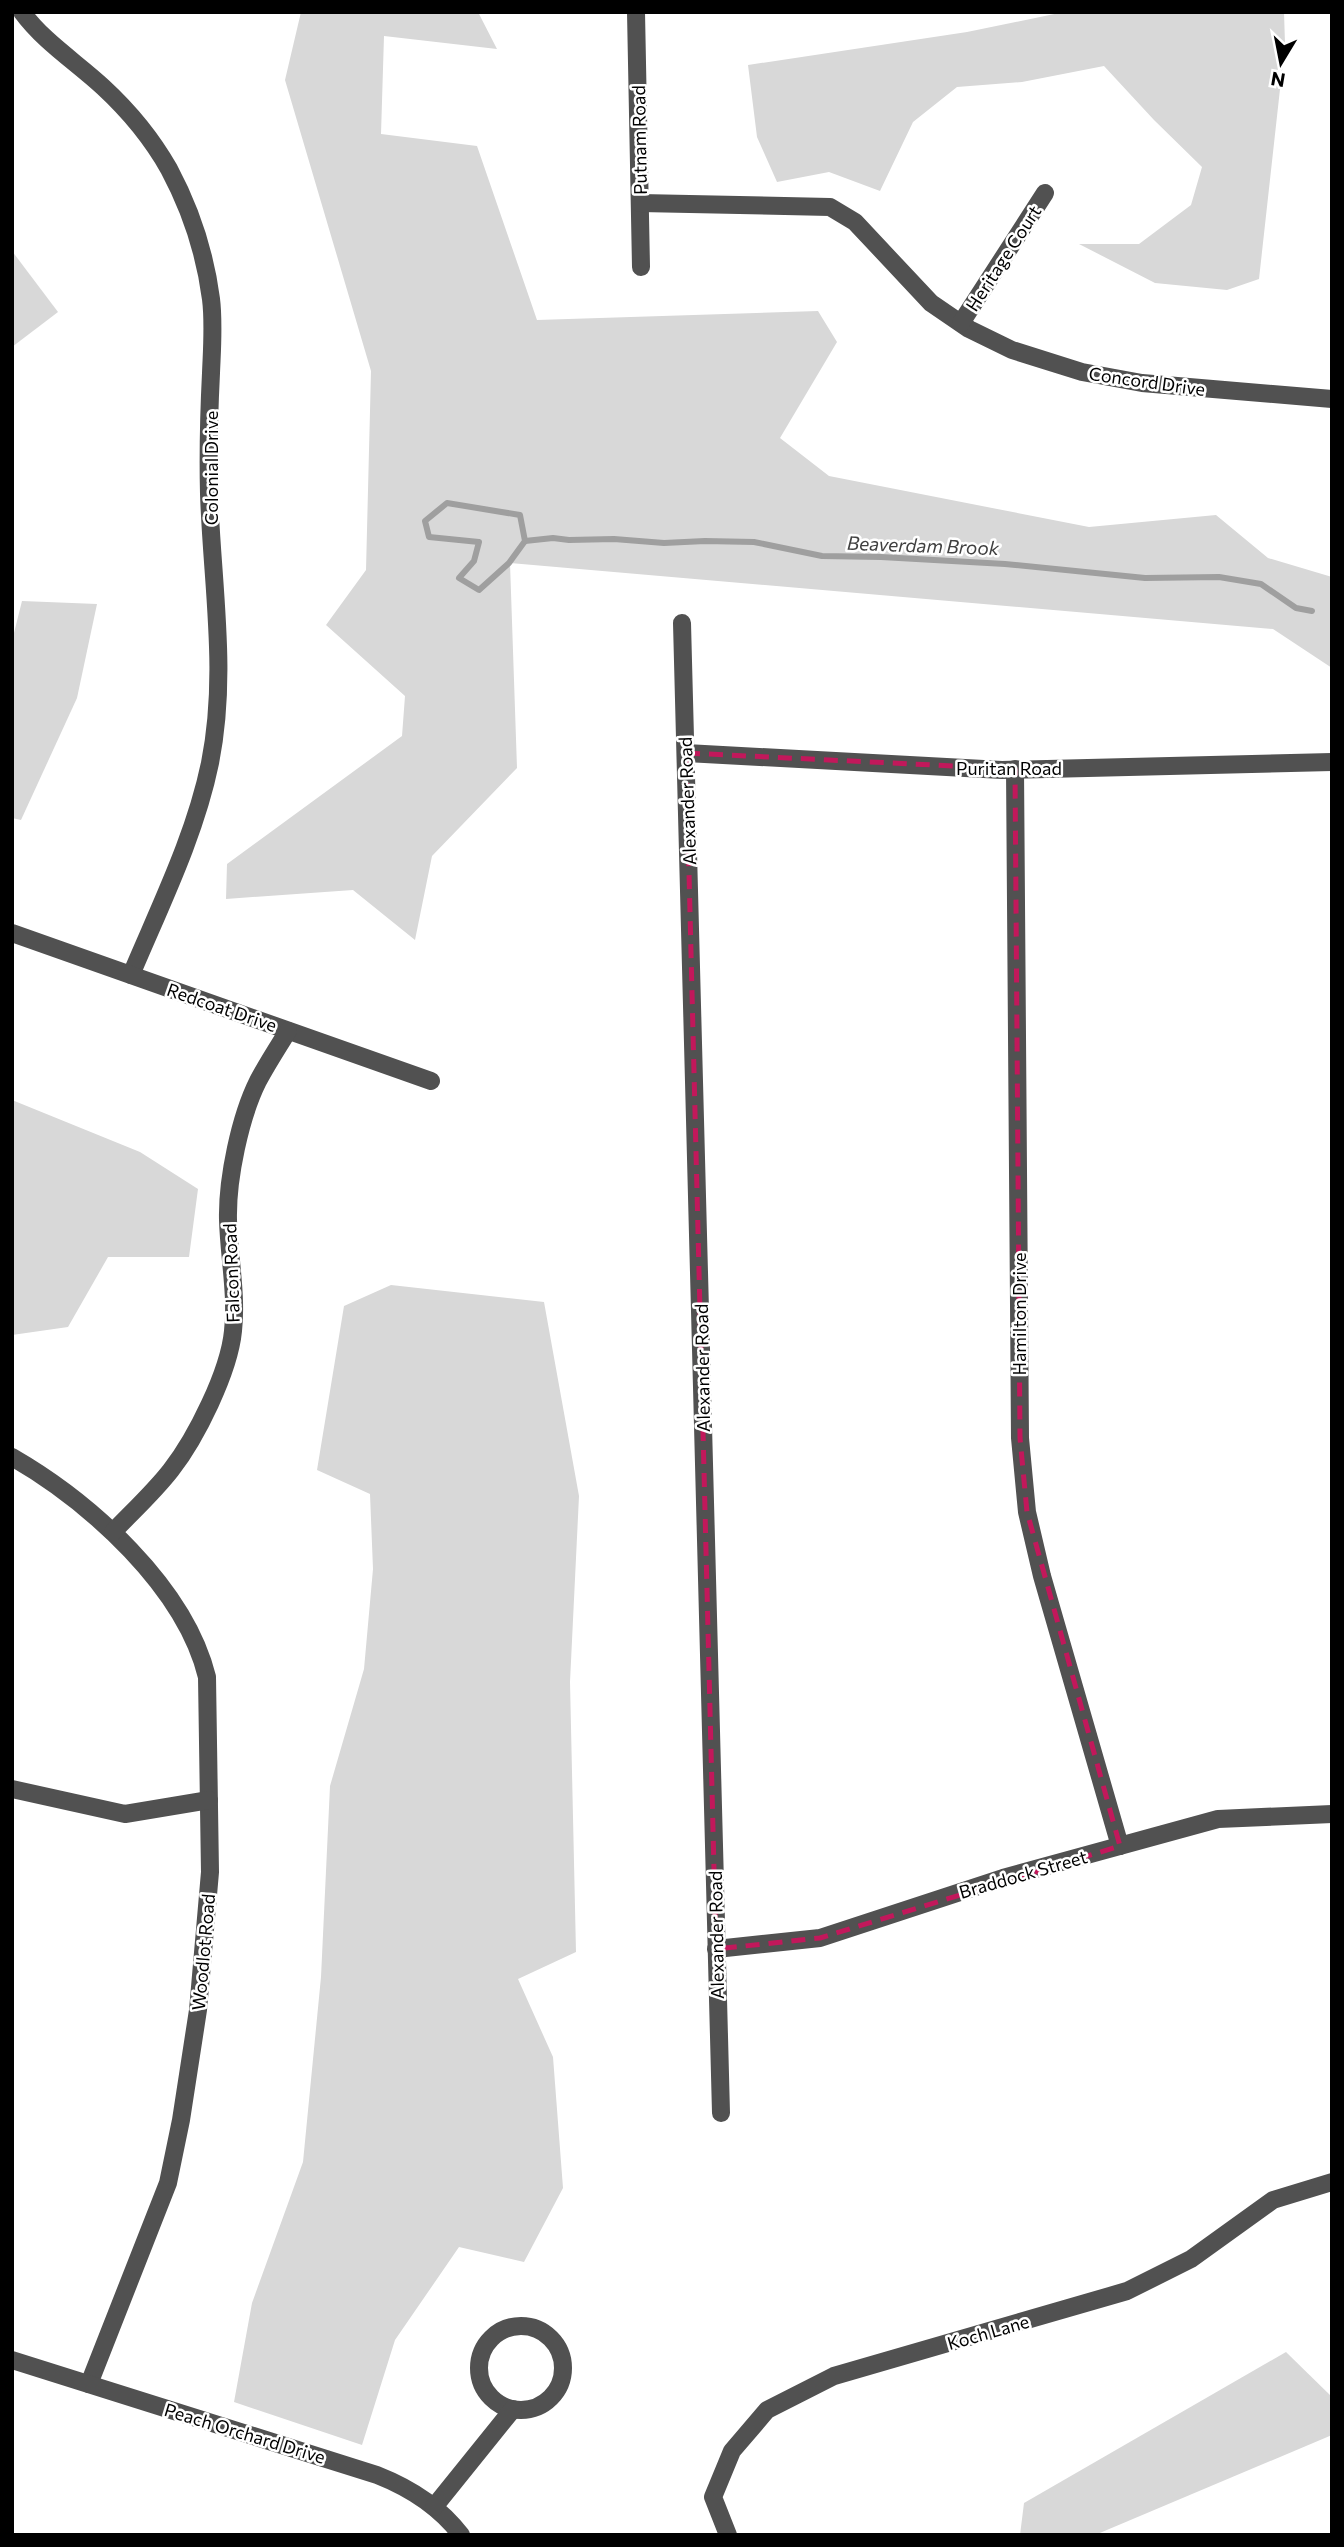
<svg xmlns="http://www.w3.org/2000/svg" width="1344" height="2547" viewBox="0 0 1344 2547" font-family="Commissioner,sans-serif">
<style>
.green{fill:#d8d8d8}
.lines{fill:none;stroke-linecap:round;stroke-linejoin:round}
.stream{stroke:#9f9f9f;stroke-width:6}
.minor{stroke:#515151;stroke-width:18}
.marked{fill:none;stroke:#c2185b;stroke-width:5;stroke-dasharray:14 9;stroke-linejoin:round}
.labels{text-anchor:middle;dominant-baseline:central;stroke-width:5;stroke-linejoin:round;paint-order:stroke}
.street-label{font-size:18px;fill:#000;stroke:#fff}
.water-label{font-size:19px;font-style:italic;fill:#404040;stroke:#fff}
</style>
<rect width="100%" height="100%" fill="#fff"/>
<g class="green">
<path d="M301 12H478L497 49 384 36 381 134 477 146 537 320 818 311 837 342 780 438 829 476 1089 527 1216 515 1268 558 1332 577V668L1273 629 510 563 517 768 432 856 415 940 353 890 226 899 227 864 402 736 405 696 326 625 366 570 371 371 285 80Z"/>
<path d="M1064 12H1284L1285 44 1259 279 1227 290 1155 283 1079 244H1139L1191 205 1202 167 1154 120 1104 66 1022 82 957 87 913 122 880 191 829 172 777 182 757 137 748 65 967 32Z"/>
<path d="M12 251 58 312 12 347Z"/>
<path d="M22 601 97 604 77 698 21 820 12 818V641Z"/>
<path d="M12 1100 140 1152 198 1189 189 1257H108L68 1327 12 1335Z"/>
<path d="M391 1285 544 1302 579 1496 570 1682 576 1952 518 1979 553 2057 563 2188 524 2262 459 2247 395 2340 362 2445 234 2402 252 2303 303 2162 321 1977 330 1786 364 1669 373 1569 370 1494 317 1470 344 1306Z"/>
<path d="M1286 2352 1332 2397V2435L1095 2535H1020L1024 2503Z"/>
</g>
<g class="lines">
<g class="stream">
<path d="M447 503 520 515 525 541 509 563 479 590 459 578 474 561 479 542 429 537 425 521Z"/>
<path d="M525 541 553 538 569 540 614 539 664 543 705 541 754 542 822 556 881 557 1005 564 1145 578 1219 577 1261 584 1296 608 1312 611"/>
</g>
<g class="minor">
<path d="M22 12C44 42 76 62 103 87 129 111 152 139 169 169 191 210 205 253 211 299 214 323 212 348 211 373 209 413 208 454 209 494 212 584 228 674 210 763 195 836 160 906 131 975"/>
<path d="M636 12 641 267"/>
<path d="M640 203 830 207 855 222 931 303 969 329 1012 350 1082 372 1142 383 1332 399"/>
<path d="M961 323 1045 193"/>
<path d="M682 623 721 2113"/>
<path d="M686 753 1002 770 1332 762"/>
<path d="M1015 769 1020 1438 1027 1512 1042 1576 1120 1846"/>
<path d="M12 933 431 1081"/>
<path d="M12 1457C90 1502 185 1587 207 1677L210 1872 198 2010 181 2120 168 2183 89 2384"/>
<path d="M113 1532C132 1512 154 1492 171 1470 196 1438 229 1372 233 1331 237 1294 229 1257 228 1220 227 1179 240 1117 258 1081 267 1064 278 1047 288 1031"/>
<path d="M12 1789 125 1814 209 1800"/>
<path d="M716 1949 820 1938 1003 1878 1218 1819 1332 1814"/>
<circle cx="521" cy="2368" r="42"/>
<path d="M12 2360 377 2475C410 2488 439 2506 461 2535"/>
<path d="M434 2507 513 2409"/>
<path d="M728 2535 713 2497 732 2451 767 2410 834 2376 1127 2291 1191 2259 1273 2200 1332 2182"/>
</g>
</g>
<path class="marked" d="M686 753 1015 769 1020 1438 1027 1512 1120 1846 820 1938 716 1949Z"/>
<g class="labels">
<g class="street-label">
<text transform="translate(639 140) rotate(-91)">Putnam Road</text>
<text transform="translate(1003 258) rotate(-57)">Heritage Court</text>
<text transform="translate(1147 381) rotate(8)">Concord Drive</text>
<text transform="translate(211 468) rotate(-90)">Colonial Drive</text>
<text x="1009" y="768">Puritan Road</text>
<text transform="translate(687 801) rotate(-92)">Alexander Road</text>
<text transform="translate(222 1007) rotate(19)">Redcoat Drive</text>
<text transform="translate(231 1273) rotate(-92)">Falcon Road</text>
<text transform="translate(1019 1314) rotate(-90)">Hamilton Drive</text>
<text transform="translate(702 1368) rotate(-91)">Alexander Road</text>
<text transform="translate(1023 1874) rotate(-16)">Braddock Street</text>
<text transform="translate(716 1935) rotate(-91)">Alexander Road</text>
<text transform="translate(203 1952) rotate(-85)">Woodlot Road</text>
<text transform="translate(988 2332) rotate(-16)">Koch Lane</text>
<text transform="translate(245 2433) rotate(17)">Peach Orchard Drive</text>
</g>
<g class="water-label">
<text transform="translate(923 545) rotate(2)">Beaverdam Brook</text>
</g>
</g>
<rect width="1344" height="2547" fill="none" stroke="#000000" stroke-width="28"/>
<g transform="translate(1281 63) rotate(190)" stroke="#ffffff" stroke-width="5" paint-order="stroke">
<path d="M0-5L12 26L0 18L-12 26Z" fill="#000000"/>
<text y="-10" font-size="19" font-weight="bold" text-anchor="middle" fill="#000000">N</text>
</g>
</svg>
